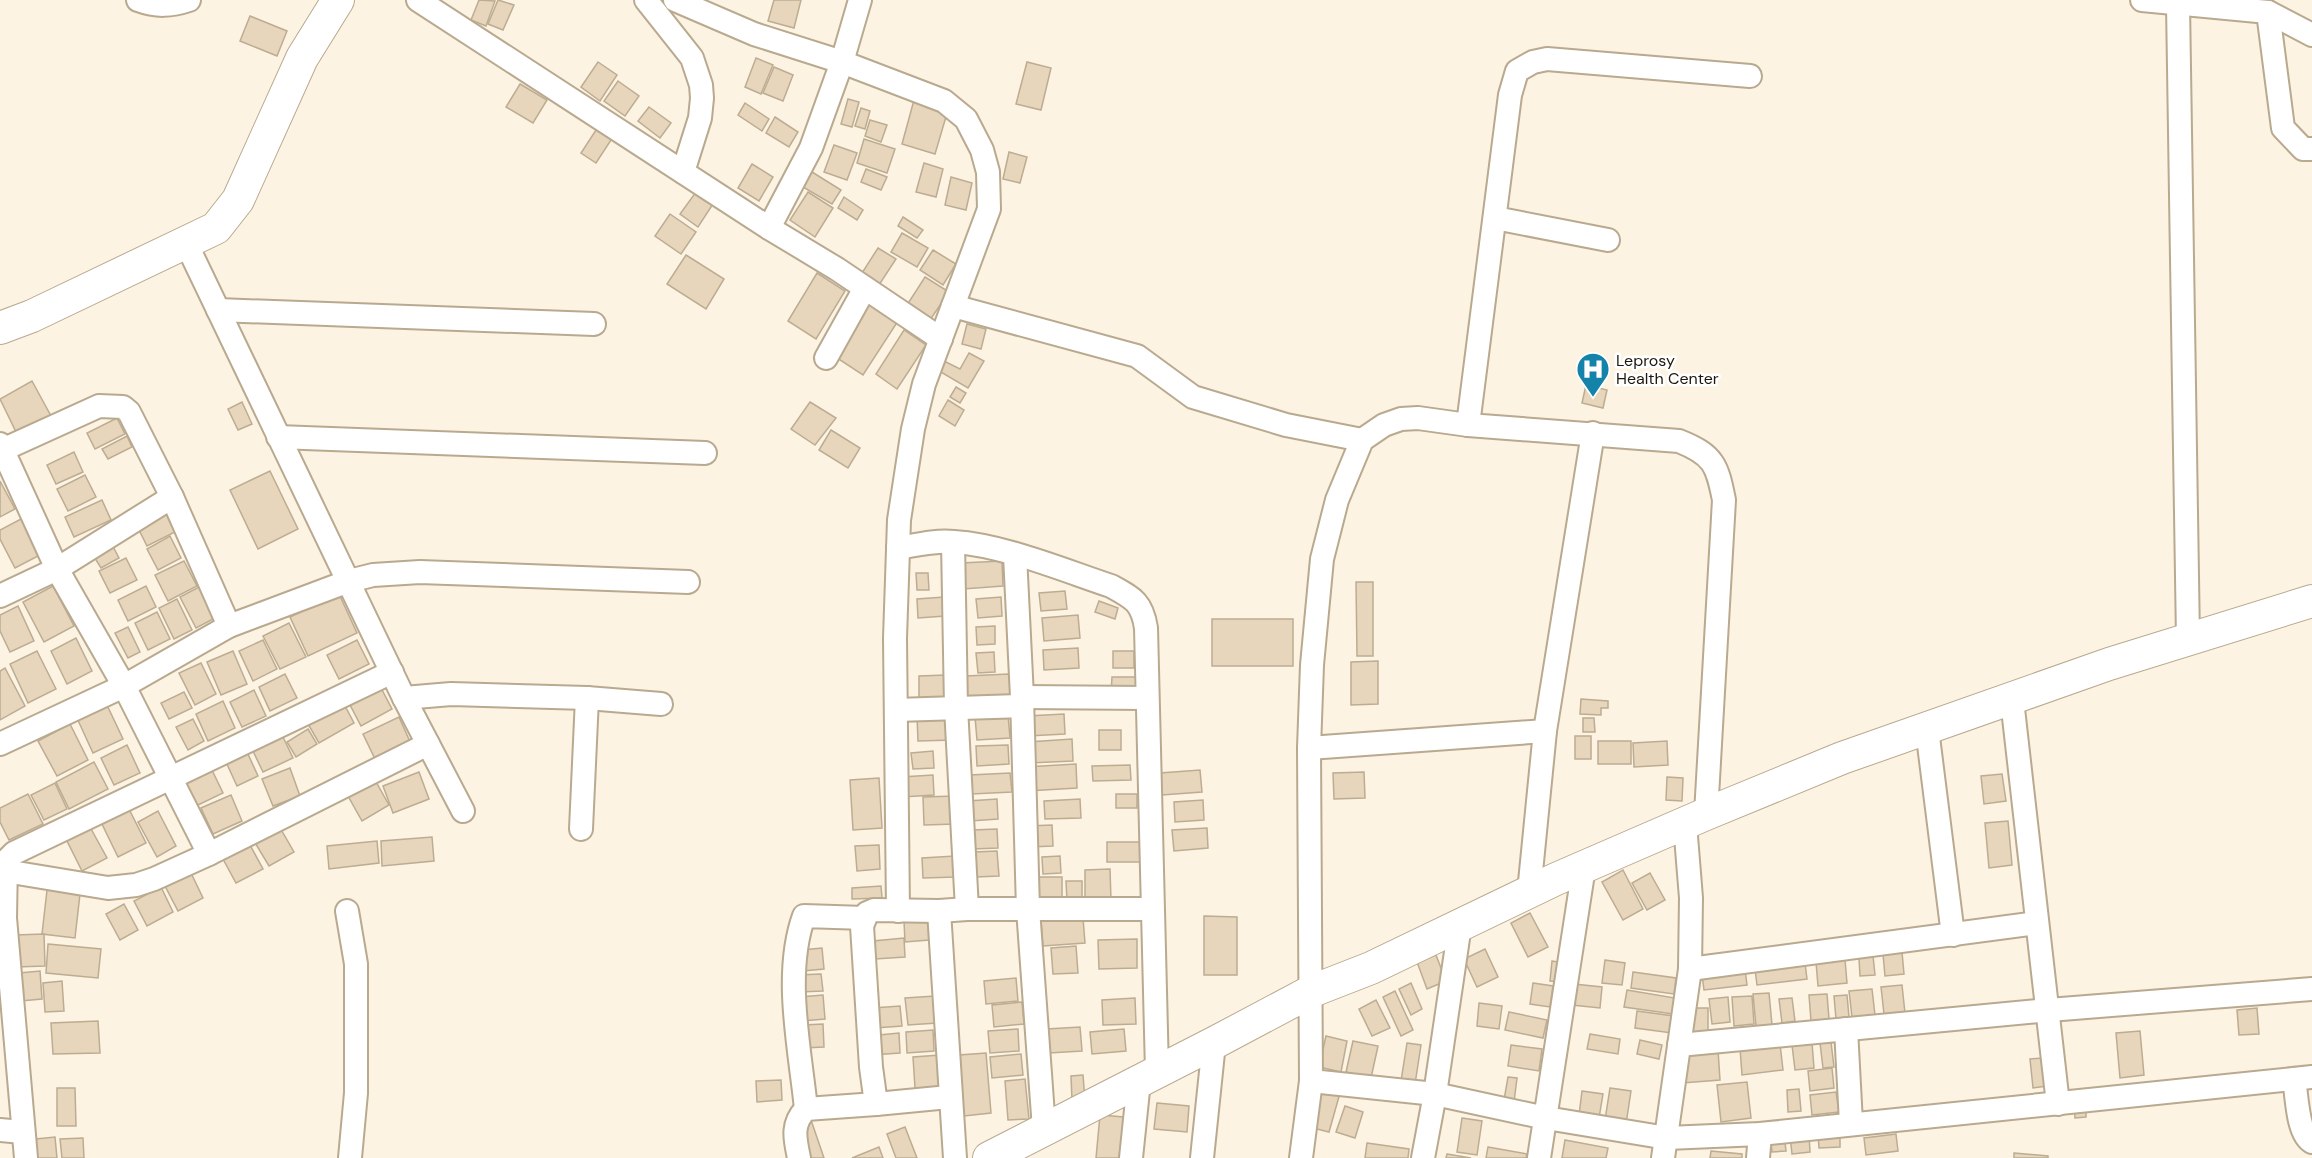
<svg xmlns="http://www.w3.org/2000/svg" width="2312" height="1158" viewBox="0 0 2312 1158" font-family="'DM Sans',sans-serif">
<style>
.building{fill:#e7d6bb;stroke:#bcac92;stroke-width:1.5}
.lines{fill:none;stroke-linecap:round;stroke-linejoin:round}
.street-casing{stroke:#b9a98f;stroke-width:26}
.secondary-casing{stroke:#b9a98f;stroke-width:34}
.street{stroke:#fff;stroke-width:22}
.secondary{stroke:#fff;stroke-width:32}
.labels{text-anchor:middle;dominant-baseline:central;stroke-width:5;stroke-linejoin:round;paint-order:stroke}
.poi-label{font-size:16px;fill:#1d170e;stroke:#fff;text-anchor:start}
</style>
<rect width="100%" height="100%" fill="#fdf3e2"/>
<g class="building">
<path d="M479 0 495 1 486 26 471 20Z"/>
<path d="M498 0 514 5 503 30 488 24Z"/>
<path d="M774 0H801L794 28 768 21Z"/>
<path d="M250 16 287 31 277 56 240 41Z"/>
<path d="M756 58 773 65 761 94 745 87Z"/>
<path d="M598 62 617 75 600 101 581 87Z"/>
<path d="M1027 62 1051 68 1041 110 1016 104Z"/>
<path d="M774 67 793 75 783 101 763 93Z"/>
<path d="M618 81 639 96 625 116 604 101Z"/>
<path d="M520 84 547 100 533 123 506 107Z"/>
<path d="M848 99 859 102 852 127 841 124Z"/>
<path d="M914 100 948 110 935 154 902 144Z"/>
<path d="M745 103 769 119 762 131 738 115Z"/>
<path d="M649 107 671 123 660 138 638 121Z"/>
<path d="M861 108 870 111 865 129 855 126Z"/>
<path d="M775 117 798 132 789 147 766 133Z"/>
<path d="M870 120 887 125 881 142 865 136Z"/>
<path d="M598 127 613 137 596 163 581 153Z"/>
<path d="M864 139 895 149 887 173 857 163Z"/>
<path d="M834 145 857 153 847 180 824 172Z"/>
<path d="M1009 152 1027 157 1020 183 1003 179Z"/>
<path d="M924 163 943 169 936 197 916 192Z"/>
<path d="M752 164 773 177 759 201 738 188Z"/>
<path d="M866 169 887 177 881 190 861 182Z"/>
<path d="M812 172 841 190 832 204 803 187Z"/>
<path d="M951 177 972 183 966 210 945 205Z"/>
<path d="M696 192 713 204 698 227 680 214Z"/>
<path d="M808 192 833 208 815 237 790 220Z"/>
<path d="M844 197 863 210 857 220 838 208Z"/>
<path d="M670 214 696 232 681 254 655 236Z"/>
<path d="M903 217 923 230 917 238 898 226Z"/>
<path d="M902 233 928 248 917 267 891 252Z"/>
<path d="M878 248 896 259 879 285 862 273Z"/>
<path d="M933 250 956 264 943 285 920 270Z"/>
<path d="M686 255 724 279 706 309 667 284Z"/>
<path d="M817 273 845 291 816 339 788 321Z"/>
<path d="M925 277 949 292 930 320 907 305Z"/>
<path d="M869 302 898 321 863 375 834 356Z"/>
<path d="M967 324 986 329 981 349 962 344Z"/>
<path d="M904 330 926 345 897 389 876 374Z"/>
<path d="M969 353 984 361 968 388 939 371 944 361 960 369Z"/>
<path d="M32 381 51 416 17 434 0 399Z"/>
<path d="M1586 385 1607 390 1603 408 1582 403Z"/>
<path d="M956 387 966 393 960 403 950 397Z"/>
<path d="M948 400 964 410 955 426 939 416Z"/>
<path d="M242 402 252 424 238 430 228 409Z"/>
<path d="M810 402 836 418 815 445 791 429Z"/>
<path d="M117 418 125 434 95 449 87 433Z"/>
<path d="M831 430 860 448 848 468 819 450Z"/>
<path d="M127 436 132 447 108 459 102 449Z"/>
<path d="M74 452 83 472 56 484 47 465Z"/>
<path d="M270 471 298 529 258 549 230 490Z"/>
<path d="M85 475 96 497 68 511 57 489Z"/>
<path d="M0 481 15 509 0 517Z"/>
<path d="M102 500 111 520 74 537 65 517Z"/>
<path d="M165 506 177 531 147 546 135 522Z"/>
<path d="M21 519 40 555 15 568 0 539V530Z"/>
<path d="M170 536 181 558 158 570 147 549Z"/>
<path d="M109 539 119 558 101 568 90 550Z"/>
<path d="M126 558 137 580 110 593 99 571Z"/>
<path d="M184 561 197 586 168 601 155 575Z"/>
<path d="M1002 561 1003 586 963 589 961 563Z"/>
<path d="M916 573H928L929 590H917Z"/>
<path d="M1356 582H1373V656H1357Z"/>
<path d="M53 586 74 626 44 642 23 602Z"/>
<path d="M146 586 156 607 128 621 118 600Z"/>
<path d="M199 587 215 618 196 628 180 597Z"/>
<path d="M1065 591 1067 609 1041 611 1039 593Z"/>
<path d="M339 594 357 633 308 656 290 617Z"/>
<path d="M944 597 945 616 918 618 917 599Z"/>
<path d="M1001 597 1002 616 978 618 976 599Z"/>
<path d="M177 599 192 630 174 639 159 608Z"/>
<path d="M1099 601 1118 608 1115 619 1095 612Z"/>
<path d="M18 606 34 641 10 652 0 631V615Z"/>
<path d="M157 612 170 639 148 650 135 623Z"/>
<path d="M1078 615 1080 638 1044 641 1042 618Z"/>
<rect x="1212" y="619" width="81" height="47"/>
<path d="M289 623 306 657 280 669 263 636Z"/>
<path d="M995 626V644L977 645 976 627Z"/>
<path d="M128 627 140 652 128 658 115 633Z"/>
<path d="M76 638 92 671 67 684 51 651Z"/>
<path d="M263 640 277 669 253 681 239 651Z"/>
<path d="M357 640 369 664 339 679 327 655Z"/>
<path d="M1078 648 1079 668 1044 670 1043 650Z"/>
<path d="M37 651 56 689 28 703 10 664Z"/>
<path d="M233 651 247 684 221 695 207 662Z"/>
<rect x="1113" y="651" width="21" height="17"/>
<path d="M994 652 995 672 978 673 976 653Z"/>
<path d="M1378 661V704L1351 705V662Z"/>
<path d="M201 663 216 694 195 705 179 673Z"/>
<path d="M5 668 25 706 0 720V671Z"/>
<path d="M285 674 297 698 270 711 259 687Z"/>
<path d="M1009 674 1011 699 967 702 966 676Z"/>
<path d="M946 675V698H919V676Z"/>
<path d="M1112 677H1137V694H1111Z"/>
<path d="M380 686 392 709 361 726 349 703Z"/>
<path d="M254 690 266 716 242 727 230 702Z"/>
<path d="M184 692 192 708 169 719 161 703Z"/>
<path d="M1581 699 1608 701V708H1601V715L1580 714Z"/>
<path d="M223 701 235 728 208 741 196 714Z"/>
<path d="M106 703 123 739 93 753 76 716Z"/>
<path d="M344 704 354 723 319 743 308 724Z"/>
<path d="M952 714 953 740 918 741 917 716Z"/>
<path d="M1064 714 1065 734 1028 736 1027 716Z"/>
<path d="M1008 715 1010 738 977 740 975 717Z"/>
<path d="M399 717 411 744 376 761 363 734Z"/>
<path d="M1583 718H1594L1595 732H1583Z"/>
<path d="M193 719 204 741 188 750 176 727Z"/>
<path d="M70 724 88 760 57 776 38 741Z"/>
<path d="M308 729 317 744 296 757 287 742Z"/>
<rect x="1099" y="730" width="22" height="20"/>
<path d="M282 735 293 758 263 772 252 749Z"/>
<rect x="1575" y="736" width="16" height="23"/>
<path d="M1072 739 1073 761 1029 763 1028 742Z"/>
<rect x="1598" y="741" width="33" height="23"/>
<path d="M1667 741 1668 765 1634 767 1633 743Z"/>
<path d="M127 745 140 773 114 785 101 758Z"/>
<path d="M1008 745 1009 764 977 766 976 746Z"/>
<path d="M933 751 934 768 913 769 911 753Z"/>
<path d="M247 752 258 776 237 786 226 762Z"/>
<path d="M94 762 108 789 69 809 56 782Z"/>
<path d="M1076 764 1077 788 1027 791 1025 767Z"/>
<path d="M1130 765 1131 780 1093 781 1092 766Z"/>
<path d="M211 768 223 793 196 806 184 781Z"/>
<path d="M290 768 300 796 273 806 262 779Z"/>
<path d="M1200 770 1202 792 1162 795 1160 773Z"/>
<path d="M419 772 429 799 393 813 383 786Z"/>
<path d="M1364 772 1365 798 1334 799 1333 773Z"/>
<path d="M1010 773 1012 792 971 794 970 775Z"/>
<path d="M2002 774 2006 801 1984 804 1981 776Z"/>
<path d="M933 775 934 795 902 797 901 777Z"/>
<path d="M1667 777 1683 778 1682 801 1666 800Z"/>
<path d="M879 778 882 828 853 830 850 780Z"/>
<path d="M375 780 389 805 362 821 348 796Z"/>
<path d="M55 783 67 809 44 820 31 795Z"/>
<path d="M28 794 43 824 9 840 0 822V808Z"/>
<rect x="1116" y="794" width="21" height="14"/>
<path d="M231 795 242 821 213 834 201 808Z"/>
<path d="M955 796 956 824 924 825 923 797Z"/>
<path d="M997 799 998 819 970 821 968 801Z"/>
<path d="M1080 799 1081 818 1045 819 1044 801Z"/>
<path d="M1203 800 1204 820 1175 822 1174 802Z"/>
<path d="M129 809 146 843 118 857 101 822Z"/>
<path d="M158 811 176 846 157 857 138 822Z"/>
<path d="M2008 821 2012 865 1989 868 1985 823Z"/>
<path d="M1052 825 1053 846 1029 847 1028 826Z"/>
<path d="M279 826 294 852 269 866 254 841Z"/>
<path d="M90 827 107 858 82 871 66 839Z"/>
<path d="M1207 828 1208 848 1174 851 1172 830Z"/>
<path d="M997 829 998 848 973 849 972 830Z"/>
<path d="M432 837 434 861 382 866 381 841Z"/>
<path d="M377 841 379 863 329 869 327 846Z"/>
<rect x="1107" y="842" width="33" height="20"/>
<path d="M250 845 263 869 236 883 223 859Z"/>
<path d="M879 845 880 869 857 871 855 846Z"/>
<path d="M997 851 999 876 976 877 974 852Z"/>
<path d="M955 856 956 877 923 878 922 858Z"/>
<path d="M1060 856 1061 873 1043 874 1042 857Z"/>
<path d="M1110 869 1111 900H1085V870Z"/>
<path d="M1623 870 1643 909 1623 920 1602 882Z"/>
<path d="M190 871 203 898 178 911 164 884Z"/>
<path d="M1650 873 1665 900 1647 910 1632 883Z"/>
<rect x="1034" y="877" width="28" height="24"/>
<path d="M1066 881H1082V901H1067Z"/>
<path d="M881 886 882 898 852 899V888Z"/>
<path d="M161 887 173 912 147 926 134 901Z"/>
<path d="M47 890 80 894 75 938 42 934Z"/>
<path d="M124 904 138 930 120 940 106 914Z"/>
<path d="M1530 913 1548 947 1528 957 1511 923Z"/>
<path d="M1204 916 1237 917V975H1204Z"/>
<path d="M1083 918 1085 943 1043 946 1041 921Z"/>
<path d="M928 919 929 940 905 942 904 921Z"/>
<path d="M44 934 45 966 16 967 15 935Z"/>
<path d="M904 938 905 957 875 959 873 941Z"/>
<path d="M1137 939V968L1099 969 1098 940Z"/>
<path d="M48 944 101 949 98 978 46 973Z"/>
<path d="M1076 946 1078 973 1053 974 1051 948Z"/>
<path d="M822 948 824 969 803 971 801 950Z"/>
<path d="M1485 949 1498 977 1477 987 1464 959Z"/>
<path d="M1902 952 1904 974 1885 976 1883 954Z"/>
<path d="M1436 955 1446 981 1427 989 1417 962Z"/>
<path d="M1873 956 1875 975 1860 976 1859 958Z"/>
<path d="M1605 960 1625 963 1622 985 1602 983Z"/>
<path d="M1845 960 1847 983 1818 986 1816 962Z"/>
<path d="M1552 961 1564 963 1562 982 1550 981Z"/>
<path d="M1805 963 1807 979 1757 985 1755 969Z"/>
<path d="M1745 969 1747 985 1704 990 1702 975Z"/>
<path d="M40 971 42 999 21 1001 19 973Z"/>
<path d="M1633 972 1676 978 1674 994 1631 988Z"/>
<path d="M821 974 823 991 799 992 797 975Z"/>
<path d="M1016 978 1018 1001 986 1004 984 981Z"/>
<path d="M62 981 64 1011 45 1012 43 983Z"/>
<path d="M1411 983 1422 1009 1411 1015 1399 989Z"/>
<path d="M1533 983 1553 986 1550 1007 1530 1004Z"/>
<path d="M1574 984 1602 987 1600 1008 1572 1005Z"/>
<path d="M1902 985 1905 1013 1884 1014 1881 987Z"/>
<path d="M1872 989 1875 1015 1852 1017 1849 991Z"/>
<path d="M1627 990 1675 998 1673 1014 1624 1007Z"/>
<path d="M1395 991 1413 1030 1401 1036 1383 997Z"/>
<path d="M1769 993 1772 1025 1756 1026 1753 994Z"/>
<path d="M1827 994 1829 1019 1811 1021 1809 995Z"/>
<path d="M823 995 825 1019 802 1021 800 997Z"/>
<path d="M1847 995 1849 1017 1836 1019 1834 996Z"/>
<path d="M935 996 937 1023 908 1025 905 998Z"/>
<path d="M1752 996 1754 1024 1734 1026 1732 997Z"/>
<path d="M1728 997 1730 1022 1712 1024 1709 999Z"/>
<path d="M1135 998 1136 1024 1103 1025 1102 1000Z"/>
<path d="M1792 998 1795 1021 1782 1023 1779 999Z"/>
<path d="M1376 1000 1390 1028 1372 1036 1359 1009Z"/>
<path d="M1022 1002 1024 1024 994 1027 992 1005Z"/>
<path d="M1479 1003 1502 1006 1499 1029 1477 1026Z"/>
<path d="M900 1006 902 1026 875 1028 873 1008Z"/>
<path d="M1688 1008H1708V1039H1687Z"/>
<path d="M2257 1008 2259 1034 2239 1035 2237 1010Z"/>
<path d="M1637 1011 1674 1016 1672 1033 1635 1028Z"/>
<path d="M1509 1012 1547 1020 1543 1038 1505 1030Z"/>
<path d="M98 1021 100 1053 53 1054 51 1023Z"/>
<path d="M823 1024 824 1047 804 1048 803 1025Z"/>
<path d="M1080 1027 1082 1051 1049 1053 1047 1029Z"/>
<path d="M1018 1029 1019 1051 990 1053 988 1031Z"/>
<path d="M1124 1029 1126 1051 1092 1054 1090 1032Z"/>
<path d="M933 1030 934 1051 907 1053 906 1032Z"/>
<path d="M2140 1031 2144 1075 2120 1078 2116 1033Z"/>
<path d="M899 1033 900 1053 871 1055 869 1036Z"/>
<path d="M1590 1034 1620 1039 1618 1054 1587 1049Z"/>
<path d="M1326 1036 1347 1041 1341 1072 1319 1067Z"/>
<path d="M1640 1040 1662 1045 1659 1059 1637 1054Z"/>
<path d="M1353 1041 1378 1046 1371 1078 1346 1072Z"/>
<path d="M1831 1042 1834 1067 1823 1068 1820 1043Z"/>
<path d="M1407 1043 1421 1045 1415 1084 1401 1081Z"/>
<path d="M1812 1043 1814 1068 1795 1070 1792 1045Z"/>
<path d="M1780 1044 1783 1070 1742 1075 1740 1048Z"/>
<path d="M1511 1045 1542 1049 1539 1071 1508 1066Z"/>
<path d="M1718 1050 1720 1080 1682 1083 1679 1053Z"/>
<path d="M986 1053 991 1113 964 1116 959 1055Z"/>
<path d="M1021 1054 1023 1075 992 1078 990 1057Z"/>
<path d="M940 1055 942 1087 915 1088 913 1057Z"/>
<path d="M2044 1058 2047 1086 2033 1088 2030 1059Z"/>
<path d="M1832 1068 1834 1088 1810 1091 1808 1071Z"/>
<path d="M1083 1075 1085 1100 1072 1101 1071 1076Z"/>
<path d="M1508 1077 1517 1078 1514 1102 1504 1100Z"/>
<path d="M1025 1079 1029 1119 1008 1120 1005 1081Z"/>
<path d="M781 1080 782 1100 757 1102 756 1081Z"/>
<path d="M1747 1082 1751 1118 1721 1122 1717 1085Z"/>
<path d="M1322 1087 1340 1093 1329 1132 1313 1128Z"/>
<path d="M57 1088H75L76 1126H57Z"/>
<path d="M1610 1088 1631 1091 1626 1124 1605 1120Z"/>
<path d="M1799 1089 1801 1111 1788 1112 1787 1090Z"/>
<path d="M1582 1091 1603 1094 1599 1118 1579 1115Z"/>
<path d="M1836 1092 1839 1112 1812 1115 1810 1095Z"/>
<path d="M1157 1103 1189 1106 1187 1132 1154 1129Z"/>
<path d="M2074 1104H2086V1117L2075 1118Z"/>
<path d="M1345 1106 1363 1112 1355 1138 1336 1132Z"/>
<path d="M1100 1115 1124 1117 1119 1158H1096Z"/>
<path d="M1462 1118 1482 1121 1477 1155 1457 1152Z"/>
<path d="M811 1120 824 1158H811L799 1124Z"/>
<path d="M905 1127 917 1158H896L887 1134Z"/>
<path d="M1784 1134 1786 1151 1772 1152 1770 1135Z"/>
<path d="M1809 1134 1810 1152 1792 1154 1790 1136Z"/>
<path d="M1818 1134H1840V1147L1819 1148Z"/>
<path d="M1896 1134 1898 1151 1866 1155 1864 1138Z"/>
<path d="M55 1137 57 1158H28L26 1140Z"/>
<path d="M83 1138 84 1158H62L60 1139Z"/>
<path d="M1565 1140 1608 1148 1606 1158H1562Z"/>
<path d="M1367 1143 1409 1149 1408 1158H1365Z"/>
<path d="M879 1147 883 1158H852Z"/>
<path d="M1488 1147 1527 1154 1526 1158H1486Z"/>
<path d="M1711 1151 1742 1154V1158H1710Z"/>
<path d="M2014 1153 2048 1156V1158H2014Z"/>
<path d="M1447 1154 1471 1158H1446Z"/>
</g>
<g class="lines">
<g class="street-casing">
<g id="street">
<path d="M138 0C157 7 171 6 189 0"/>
<path d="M418 0 769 228 837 269 941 339"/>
<path d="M646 0 692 58 701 85 702 98 700 118 683 172"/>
<path d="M675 0 754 34 842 62 944 101 966 119 982 150 988 172 989 209 924 384 913 429 899 520 895 638 898 911"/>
<path d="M2142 0 2268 12 2312 35"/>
<path d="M2178 4 2188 640"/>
<path d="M2268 12 2283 128 2303 149H2312"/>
<path d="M1495 218 1608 240"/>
<path d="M769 228 811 148 842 62 860 0"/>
<path d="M186 243 404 698 463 811"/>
<path d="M953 306 1137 356 1193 397 1286 425 1362 440"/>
<path d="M218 310 594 324"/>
<path d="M826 358 865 288"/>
<path d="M1468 425 1510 95 1517 71 1533 62 1547 59 1750 76"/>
<path d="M278 437 705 453"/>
<path d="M0 444 57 569 124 686 209 854"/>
<path d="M0 451 99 406 123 407 129 412 172 497 229 626"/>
<path d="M953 542 956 707 967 909"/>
<path d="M898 548C916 545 935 540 954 542 1003 545 1063 570 1111 586 1133 598 1142 602 1146 628L1157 1072"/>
<path d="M1015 555 1022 697 1028 909 1044 1129"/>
<path d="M0 596 57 569 172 497"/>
<path d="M1022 697 1146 698"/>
<path d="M404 698 451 694 587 698 661 704"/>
<path d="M2012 700 2058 1104"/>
<path d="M896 710 1022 706"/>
<path d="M1927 729 1953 935"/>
<path d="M0 744 124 686 229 626 349 581 373 575 420 572 688 582"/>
<path d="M1309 748 1545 731"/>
<path d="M581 829 587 698"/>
<path d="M5 871 108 888 136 885 154 879 209 854 428 744"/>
<path d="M1529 892 1545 731 1593 433"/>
<path d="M347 911 356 964V1093L350 1158"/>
<path d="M939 911 955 1158"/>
<path d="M1690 969 2037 923"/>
<path d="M1846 1029 1851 1123"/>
<path d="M1679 1045 2049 1010 2312 989"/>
<path d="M2294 1079C2297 1095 2297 1134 2312 1142"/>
<path d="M1311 1081 1435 1094 1546 1118 1667 1138 1760 1134 2312 1077"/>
<path d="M949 1097 876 1104 871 1067 862 926 867 913 874 910 939 911 967 909H1152"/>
<path d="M806 1109C800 1049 783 974 804 916L865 918"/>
<path d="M0 1130 22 1132"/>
<path d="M26 1158 5 918 6 861 14 853 392 672"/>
<path d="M799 1158C795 1139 791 1124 806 1109L876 1104"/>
<path d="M1131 1158 1139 1081"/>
<path d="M1202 1158 1214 1043"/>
<path d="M1301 1158 1311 1081 1309 748 1312 665 1322 559 1337 500 1362 440 1384 425 1401 419 1418 418 1468 425 1679 441C1714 455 1717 465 1724 500L1706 814"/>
<path d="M1423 1158 1435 1094 1460 925"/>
<path d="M1539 1158 1584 867"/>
<path d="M1663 1158 1690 969 1691 898 1685 824"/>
<path d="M1758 1158 1760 1134"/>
</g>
</g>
<g class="secondary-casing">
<g id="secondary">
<path d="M0 328 32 316 216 228 238 200 302 58 338 0"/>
<path d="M989 1158 1214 1043 1312 991 1371 968 1556 879 1706 814 1842 758 2109 664 2312 601"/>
</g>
</g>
<use href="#street" class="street"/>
<use href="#secondary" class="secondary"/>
</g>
<defs>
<g id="hospital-pin" transform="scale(1.725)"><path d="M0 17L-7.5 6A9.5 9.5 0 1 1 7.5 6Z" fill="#1383aa" stroke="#fff"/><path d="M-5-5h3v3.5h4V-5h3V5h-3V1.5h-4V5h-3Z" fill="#fff"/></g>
</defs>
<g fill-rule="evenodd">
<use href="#hospital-pin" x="1593" y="369"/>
</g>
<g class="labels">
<g class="poi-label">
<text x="1616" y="360">Leprosy<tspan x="1616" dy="18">Health Center</tspan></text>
</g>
</g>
</svg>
